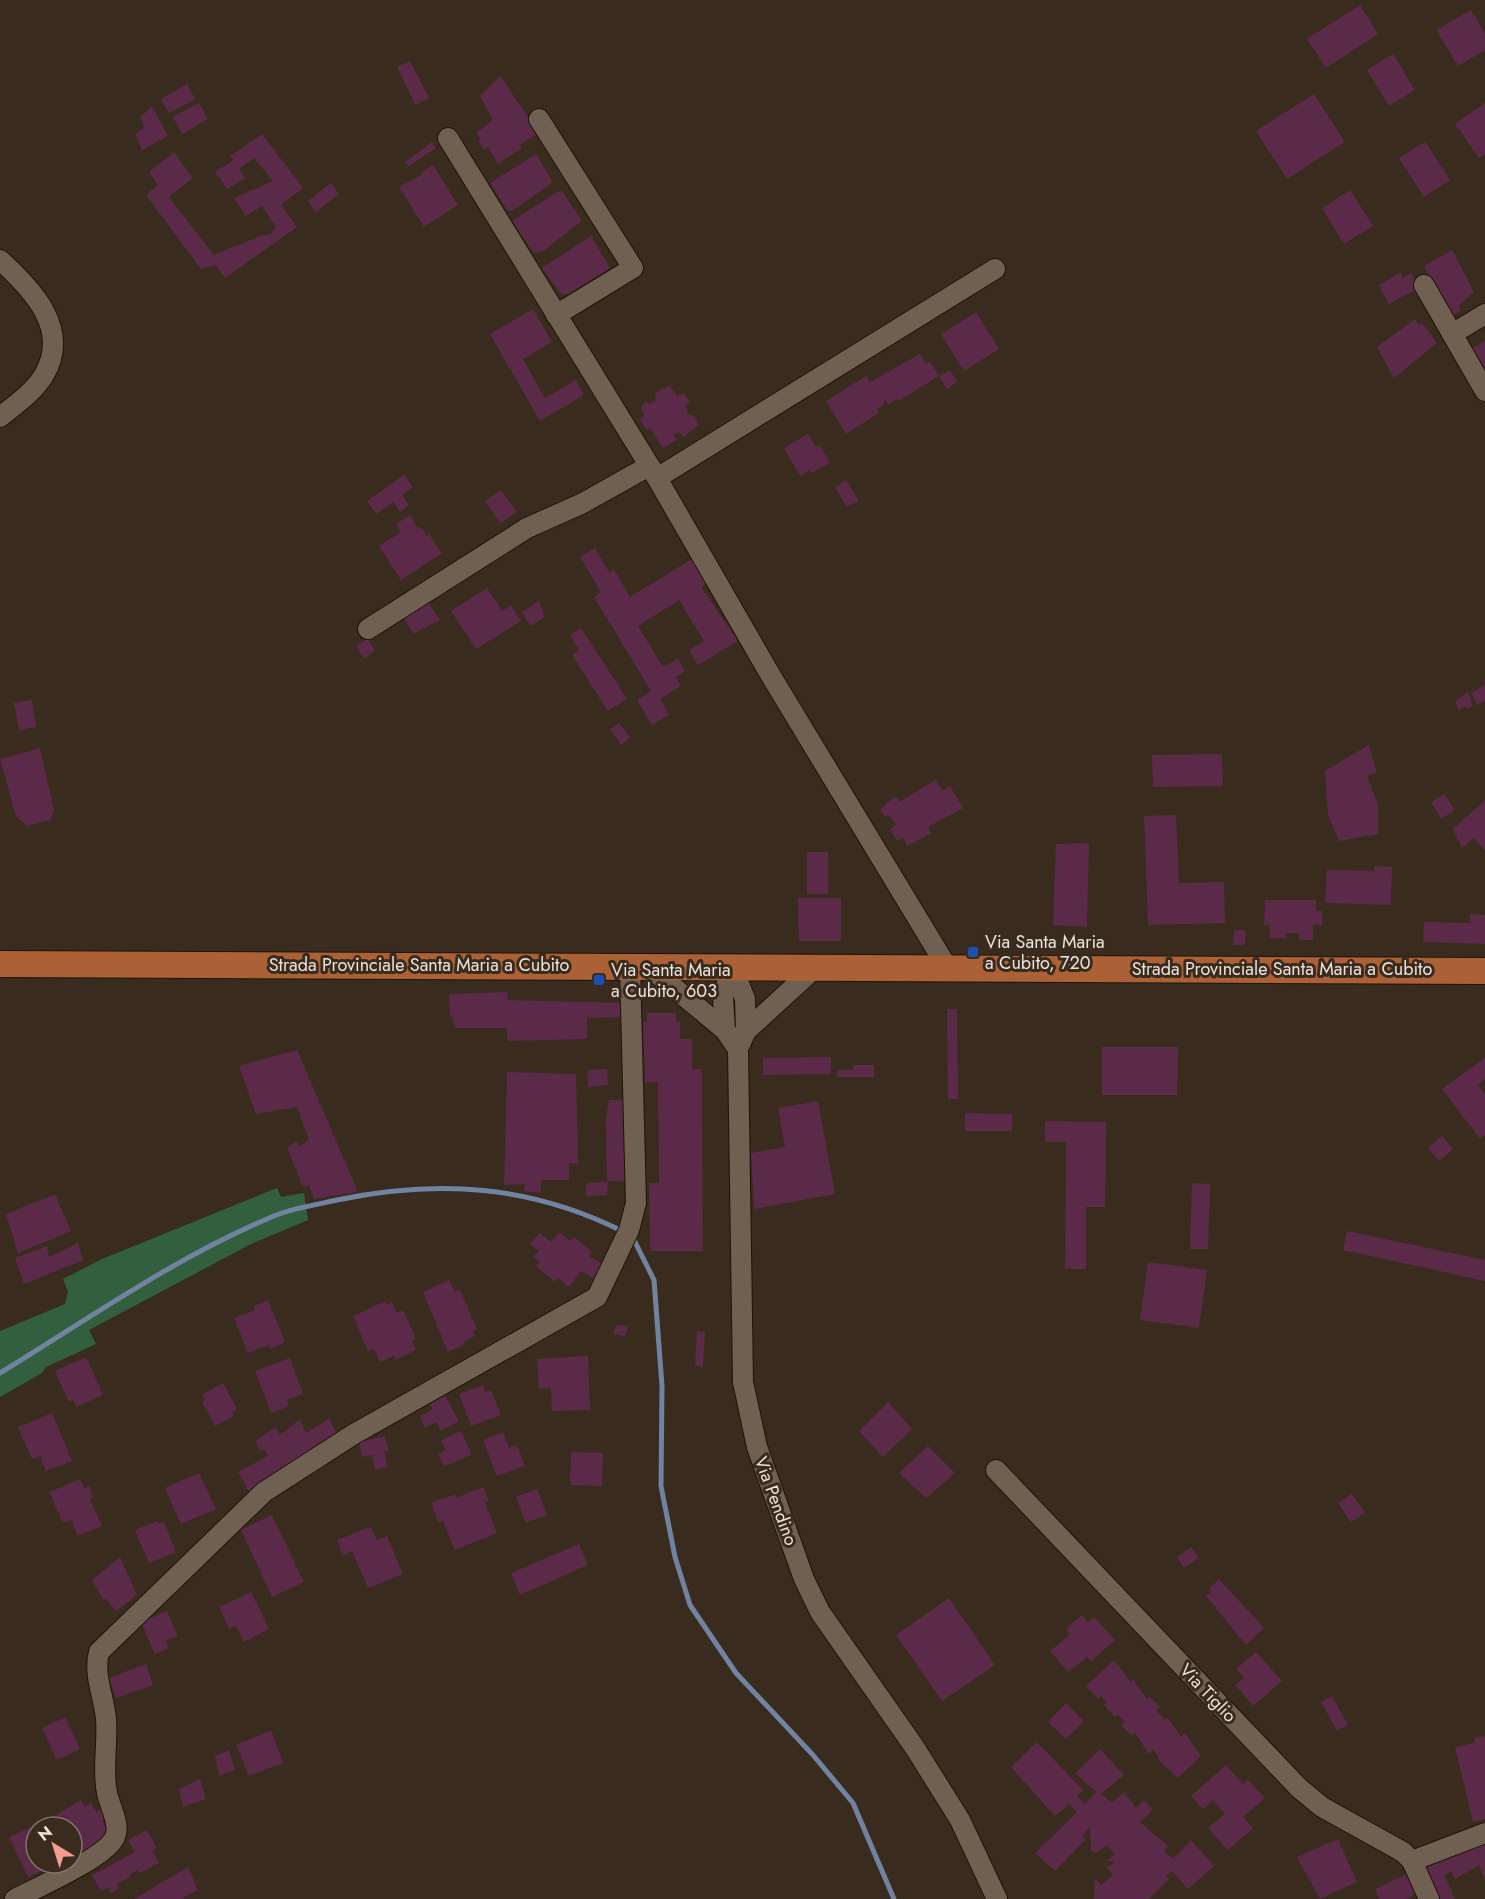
<svg xmlns="http://www.w3.org/2000/svg" width="1485" height="1899" viewBox="0 0 1485 1899" font-family="Jost,sans-serif">
<style>
.green{fill:#32603e}
.lines{fill:none;stroke-linecap:round;stroke-linejoin:round}
.stream{stroke:#7083a0;stroke-width:5}
.building{fill:#5b2a48}
.minor-casing{stroke:#201307;stroke-width:22}
.major-casing{stroke:#201307;stroke-width:28}
.minor{stroke:#706052;stroke-width:20}
.major{stroke:#ab6135;stroke-width:26}
.transit-dot{fill:#1a4fb4;stroke:#392b1e;stroke-width:2}
.labels{text-anchor:middle;dominant-baseline:central;stroke-width:6;stroke-linejoin:round;paint-order:stroke}
.poi-label{font-size:18px;fill:#ede3db;stroke:#392b1e;text-anchor:start}
.street-label{font-size:18px;fill:#ede3db;stroke:#392b1e}
</style>
<rect width="100%" height="100%" fill="#392b1e"/>
<path class="green" d="M277 1188 281 1197 304 1193 308 1220 251 1244 89 1330 96 1344 46 1367 42 1373 0 1397V1331L65 1304 68 1292 63 1279 102 1259Z"/>
<g class="lines">
<g class="stream">
<path d="M632 1236 654 1280 662 1386 661 1486 675 1557 690 1605 736 1673 813 1755 853 1803 894 1899"/>
<path d="M0 1373C87 1320 173 1259 267 1219 289 1209 314 1205 337 1200 438 1179 531 1185 624 1232"/>
</g>
</g>
<g class="building">
<path d="M1360 5 1378 34 1326 68 1307 39Z"/>
<path d="M1471 10 1485 34V50L1458 66 1436 30Z"/>
<path d="M1393 54 1415 90 1389 106 1367 70Z"/>
<path d="M410 61 429 98 415 105 397 67Z"/>
<path d="M500 76 539 133 520 145 522 148 498 164 488 147 484 150 478 140 481 139 476 133 493 120 480 96Z"/>
<path d="M187 84 195 99 169 113 161 99Z"/>
<path d="M1314 94 1345 142 1287 179 1256 131Z"/>
<path d="M199 103 208 119 182 134 173 117Z"/>
<path d="M1485 103V154L1479 158 1455 124Z"/>
<path d="M152 107 168 136 142 150 135 134 145 127 140 117Z"/>
<path d="M262 134 303 188 281 205 297 227 225 278 215 265 201 269 146 195 158 185 149 172 174 152 193 178 169 197 214 255 260 236 271 234 276 227 262 206 246 216 234 198 273 181 254 158 239 169 245 178 227 189 215 172 234 160 230 156Z"/>
<path d="M432 142 436 148 409 166 405 162Z"/>
<path d="M1425 142 1450 180 1424 197 1399 158Z"/>
<path d="M536 154 553 182 512 211 507 210 490 183Z"/>
<path d="M433 165 458 205 424 227 399 187 422 175 421 173Z"/>
<path d="M331 183 339 194 316 212 308 201Z"/>
<path d="M561 190 582 221 543 251 534 253 512 221Z"/>
<path d="M1350 190 1373 226 1344 244 1322 208Z"/>
<path d="M591 236 610 268 568 294H561L542 268Z"/>
<path d="M1452 250 1474 292 1458 306 1461 311 1451 316 1424 266Z"/>
<path d="M1401 272 1402 278 1411 273 1418 288 1389 304 1379 285Z"/>
<path d="M533 309 552 342 523 359 545 398 576 380 584 395 540 421 490 334Z"/>
<path d="M976 312 999 349 964 371 941 334Z"/>
<path d="M1415 319 1419 325 1422 323 1437 343 1394 378 1377 347Z"/>
<path d="M1485 341V377L1471 349Z"/>
<path d="M920 354 926 364 930 362 939 376 899 401 898 399 888 404 886 400 883 402 884 405 877 409 879 413 846 434 826 401 866 376 870 382Z"/>
<path d="M950 370 957 382 947 389 939 376Z"/>
<path d="M670 385 677 396 684 393 690 402 685 406 689 415H694L699 425 683 437 679 432 673 435 677 440 663 448 650 428 646 430 640 419 645 416 641 407 646 401 649 404 656 400 655 393Z"/>
<path d="M808 434 816 447 820 445 830 463 812 473 810 470 800 476 784 448Z"/>
<path d="M404 475 413 487 402 495 409 505 400 512 393 502 376 514 367 501Z"/>
<path d="M846 480 859 501 847 507 835 487Z"/>
<path d="M501 490 517 512 500 523 485 501Z"/>
<path d="M410 515 418 528 420 526 427 536 429 534 442 553 401 580 379 546 401 532 396 524Z"/>
<path d="M595 548 609 572 614 569 630 597 692 559 707 583 701 587 738 641 698 665 689 650 704 641 679 600 638 626 663 667 678 659 685 671 676 677 681 686 660 699 669 715 652 725 637 700 651 691 594 597 601 592 580 557Z"/>
<path d="M487 588 502 611 511 605 521 621 476 649 451 611Z"/>
<path d="M426 599 440 620 413 634 404 618 410 614 407 610Z"/>
<path d="M539 601 545 617 530 626 522 612Z"/>
<path d="M581 628 627 699 608 711 572 655 579 650 570 635Z"/>
<path d="M368 639 375 651 364 659 356 646Z"/>
<path d="M1485 685V701L1478 705 1471 693Z"/>
<path d="M1468 692 1473 706 1467 709 1466 706 1459 711 1455 701Z"/>
<path d="M32 700 36 727 19 730 14 703Z"/>
<path d="M619 723 630 738 621 745 610 729Z"/>
<path d="M1369 745 1377 773 1367 776 1378 805V834L1339 841 1328 815 1325 771Z"/>
<path d="M40 748 54 810 50 820 27 826 16 816 0 759Z"/>
<path d="M1222 754 1223 786 1153 787 1152 755Z"/>
<path d="M935 780 943 791 950 786 963 808 928 827 931 834 907 846 904 838 897 840 890 829 896 825 889 815 885 817 880 810 892 798 897 797 900 802Z"/>
<path d="M1444 794 1455 810 1441 819 1431 802Z"/>
<path d="M1485 800V851L1474 838 1462 848 1453 829Z"/>
<path d="M1176 815 1179 883 1224 882 1225 923 1148 925 1144 816Z"/>
<path d="M1089 843 1087 927 1053 925 1056 844Z"/>
<rect x="807" y="852" width="21" height="42"/>
<path d="M1374 866 1392 867 1391 905 1325 903 1327 870 1374 871Z"/>
<path d="M798 898H841V941H799Z"/>
<path d="M1265 900H1316V911H1322V925H1313V940H1299V933H1286V938H1270V925H1264Z"/>
<path d="M1470 914 1485 915V944L1423 942 1424 922 1470 923Z"/>
<path d="M1234 930H1246L1245 945H1233Z"/>
<path d="M507 992 508 1000 623 1003V1017L587 1018V1039L507 1041V1028H456L450 1015 449 994Z"/>
<path d="M947 1009H957L958 1099H948Z"/>
<path d="M647 1013H676V1022H680V1039H692V1069H702L703 1251H650L649 1183H659L658 1082H645L643 1022H647Z"/>
<path d="M1102 1047H1178L1177 1095H1102Z"/>
<path d="M297 1050 358 1192 314 1199 309 1185 303 1187 287 1147 297 1141 299 1147 309 1140 297 1107 256 1114 239 1066Z"/>
<path d="M831 1057V1074L763 1075V1058Z"/>
<path d="M1485 1058V1079L1478 1085 1485 1094V1135L1480 1139 1442 1089Z"/>
<path d="M853 1065H874V1077H837V1070H853Z"/>
<path d="M607 1069 608 1085 588 1087 587 1070Z"/>
<path d="M507 1072 576 1074 578 1164 569 1163V1180H541V1193L524 1191 525 1184 504 1185Z"/>
<path d="M609 1100H629L631 1182 607 1181 606 1119Z"/>
<path d="M818 1101 835 1194 754 1209 751 1153 785 1147 778 1108Z"/>
<path d="M965 1113 1012 1114V1131H965Z"/>
<path d="M1045 1121 1106 1122 1105 1207H1086V1269H1065L1066 1142H1045Z"/>
<path d="M1442 1136 1453 1149 1439 1161 1428 1148Z"/>
<path d="M608 1182 607 1195 586 1196V1183Z"/>
<path d="M1192 1183 1210 1184 1208 1249H1190Z"/>
<path d="M55 1194 71 1231 18 1253 6 1214Z"/>
<path d="M1347 1231 1485 1260V1281L1343 1250Z"/>
<path d="M560 1232 570 1241 574 1237 592 1252 589 1256 605 1266 595 1279 581 1271 569 1287 558 1278 555 1282 536 1266 540 1262 533 1257 539 1251 530 1244 540 1233 551 1242Z"/>
<path d="M78 1243 83 1260 24 1284 15 1258 47 1246 49 1257Z"/>
<path d="M1148 1262 1207 1270 1199 1328 1140 1320Z"/>
<path d="M449 1280 455 1292 460 1290 477 1329 473 1331 475 1336 464 1341 465 1344 448 1352 423 1292Z"/>
<path d="M268 1300 285 1342 270 1349 269 1345 248 1353 234 1318 255 1310 254 1306Z"/>
<path d="M385 1301 387 1305 392 1302 397 1313 403 1310 416 1339 412 1341 416 1350 395 1360 394 1356 380 1362 374 1349 368 1351 353 1316Z"/>
<path d="M616 1325 628 1326 625 1336 613 1334Z"/>
<path d="M697 1331H705L703 1367 695 1366Z"/>
<path d="M588 1356 590 1410 552 1411 551 1388 539 1389 537 1359Z"/>
<path d="M86 1357 103 1395 76 1407 73 1400 69 1402 55 1371Z"/>
<path d="M290 1358 303 1394 287 1400 289 1406 271 1413 255 1371Z"/>
<path d="M223 1383 237 1409 232 1412 234 1416 215 1426 202 1402 205 1400 202 1395Z"/>
<path d="M483 1385 485 1393 491 1390 501 1415 471 1426 459 1394Z"/>
<path d="M445 1396 459 1421 441 1431 436 1422 425 1428 420 1416 433 1409 429 1404Z"/>
<path d="M888 1402 912 1429 883 1457 859 1431Z"/>
<path d="M52 1413 72 1461 46 1471 40 1456 32 1459 18 1427Z"/>
<path d="M300 1419 306 1433 329 1419 337 1434 249 1492 238 1472 268 1456 264 1449 260 1451 255 1441 276 1427 280 1435Z"/>
<path d="M461 1431 472 1455 444 1466 438 1454 446 1450 441 1440Z"/>
<path d="M503 1432 509 1448 517 1445 525 1466 497 1476 483 1440Z"/>
<path d="M385 1436 389 1451H384L388 1467 375 1470 372 1455 362 1457 359 1442Z"/>
<path d="M928 1446 955 1473 926 1498 899 1473Z"/>
<path d="M571 1452 603 1453 602 1486 570 1485Z"/>
<path d="M199 1473 216 1509 181 1524 165 1488Z"/>
<path d="M80 1479 84 1489 89 1486 94 1497 90 1499 102 1526 78 1536 71 1520 63 1523 49 1492Z"/>
<path d="M483 1487 489 1501 485 1502 497 1533 455 1550 443 1521 438 1522 431 1503 455 1494 456 1498Z"/>
<path d="M537 1489 547 1515 526 1523 516 1497Z"/>
<path d="M1352 1494 1365 1513 1351 1522 1338 1503Z"/>
<path d="M272 1515 304 1582 272 1597 241 1530Z"/>
<path d="M158 1521 159 1524 164 1522 176 1552 149 1563 135 1530Z"/>
<path d="M370 1527 377 1540 387 1536 403 1574 368 1588 352 1551 343 1556 337 1540Z"/>
<path d="M579 1544 588 1565 520 1595 511 1573Z"/>
<path d="M1191 1547 1199 1558 1184 1568 1177 1557Z"/>
<path d="M120 1557 137 1595 116 1611 106 1598 104 1601 92 1580Z"/>
<path d="M1219 1579 1264 1628 1246 1645 1206 1596 1211 1592 1209 1589Z"/>
<path d="M251 1592 269 1629 244 1642 236 1626 229 1629 219 1607Z"/>
<path d="M949 1598 995 1665 942 1701 896 1635Z"/>
<path d="M167 1611 178 1636 166 1641 169 1648 155 1654 141 1622Z"/>
<path d="M1082 1615 1088 1622 1094 1617 1115 1640 1091 1661 1087 1657 1068 1672 1050 1651 1070 1635 1066 1629Z"/>
<path d="M1256 1652 1282 1681 1253 1706 1235 1685 1244 1678 1236 1669Z"/>
<path d="M1114 1660 1131 1682 1133 1680 1147 1699 1150 1697 1160 1707 1156 1710 1165 1720 1168 1718 1181 1737 1185 1733 1201 1756 1178 1778 1157 1759 1159 1757 1153 1750 1149 1754 1135 1733 1132 1736 1121 1725 1125 1722 1118 1714 1115 1717 1104 1705 1107 1702 1101 1696 1098 1699 1086 1686Z"/>
<path d="M146 1664 153 1685 116 1698 109 1678Z"/>
<path d="M1332 1696 1348 1725 1337 1731 1321 1702Z"/>
<path d="M1066 1703 1084 1721 1066 1739 1048 1722Z"/>
<path d="M65 1717 80 1749 57 1760 42 1728Z"/>
<path d="M271 1730 283 1763 249 1776 236 1745Z"/>
<path d="M1485 1736V1819L1473 1822 1455 1747 1475 1743 1474 1738Z"/>
<path d="M1037 1742 1083 1790 1077 1796 1085 1804 1096 1792 1075 1773 1100 1749 1124 1775 1101 1794 1112 1803 1124 1792 1136 1808 1144 1800 1153 1810 1140 1822 1168 1846 1164 1851 1173 1859 1191 1840 1214 1866 1188 1889 1172 1871 1166 1876 1169 1879 1149 1899H1094L1095 1878 1101 1885 1113 1875 1106 1866 1113 1865 1114 1861H1107L1115 1854 1107 1845 1096 1853 1091 1851 1090 1827 1082 1836 1086 1839 1055 1871 1035 1853 1077 1812 1069 1804 1055 1816 1011 1767Z"/>
<path d="M229 1750 235 1770 219 1776 215 1756Z"/>
<path d="M1226 1765 1243 1784 1248 1780 1265 1798 1243 1817 1253 1828 1228 1850 1208 1828 1225 1814 1213 1800 1203 1809 1191 1796Z"/>
<path d="M200 1779 206 1799 183 1807 179 1789Z"/>
<path d="M81 1800 85 1807 91 1803 96 1812 101 1809 106 1818 102 1821 112 1837 82 1855 72 1839V1827H65L57 1814Z"/>
<path d="M45 1821 48 1827H36V1863H58L28 1877 9 1837Z"/>
<path d="M147 1830 157 1848 152 1851 159 1863 140 1873 138 1870 129 1875 130 1877 117 1884 119 1888 111 1893 109 1887 101 1891 92 1875 135 1852 128 1840Z"/>
<path d="M1485 1837V1881L1479 1865 1455 1879 1451 1871 1445 1876 1455 1899H1435L1422 1866Z"/>
<path d="M1338 1839 1357 1882 1320 1899 1297 1857Z"/>
<path d="M188 1867 198 1890 183 1897 184 1899H134Z"/>
<path d="M1407 1874 1415 1894 1407 1899H1379L1375 1889Z"/>
</g>
<g class="lines">
<g class="minor-casing">
<g id="minor">
<path d="M539 119 633 268 556 315"/>
<path d="M448 138 657 478 771 676 947 967"/>
<path d="M0 260C32 289 71 329 44 375 34 392 15 405 0 417"/>
<path d="M1424 285 1485 391"/>
<path d="M1452 334 1485 314"/>
<path d="M657 478 995 269"/>
<path d="M368 629 527 528 583 503 649 466"/>
<path d="M732 966 745 999 746 1031"/>
<path d="M817 966 746 1031 738 1049 743 1382 757 1447 804 1579 820 1612 915 1748 960 1820 997 1899"/>
<path d="M649 967 725 1030 738 1049"/>
<path d="M725 1030 723 997 732 966"/>
<path d="M996 1470 1299 1788 1322 1807 1403 1852 1412 1861 1429 1899"/>
<path d="M1412 1861 1485 1833"/>
<path d="M15 1899C36 1888 107 1857 115 1837 121 1824 109 1805 107 1793 102 1769 108 1743 106 1719 104 1696 93 1675 99 1652L264 1492 354 1434 597 1297 629 1230 636 1203 630 966"/>
</g>
</g>
<g class="major-casing">
<path id="major" d="M0 964 1485 971"/>
</g>
<use href="#minor" class="minor"/>
<use href="#major" class="major"/>
</g>
<g class="transit-dot">
<rect x="967" y="946" width="12" height="12" rx="3"/>
<rect x="593" y="974" width="12" height="12" rx="3"/>
</g>
<g class="labels">
<g class="poi-label">
<text x="985" y="942">Via Santa Maria<tspan x="985" dy="21">a Cubito, 720</tspan></text>
<text x="611" y="970">Via Santa Maria<tspan x="611" dy="21">a Cubito, 603</tspan></text>
</g>
<g class="street-label">
<text x="419" y="965">Strada Provinciale Santa Maria a Cubito</text>
<text x="1282" y="969">Strada Provinciale Santa Maria a Cubito</text>
<text transform="translate(776 1501) rotate(70)">Via Pendino</text>
<text transform="translate(1208 1693) rotate(46)">Via Tiglio</text>
</g>
</g>
<g transform="translate(54 1845) rotate(322)"><circle r="28" fill="#392b1e" stroke="#81756a" stroke-width="1.5"/>
<path d="M0-4.5L10 22L0 15L-10 22Z" fill="#f59c93"/>
<text y="-9" font-size="16" font-weight="bold" text-anchor="middle" fill="#ede3db">N</text>
</g>
</svg>
